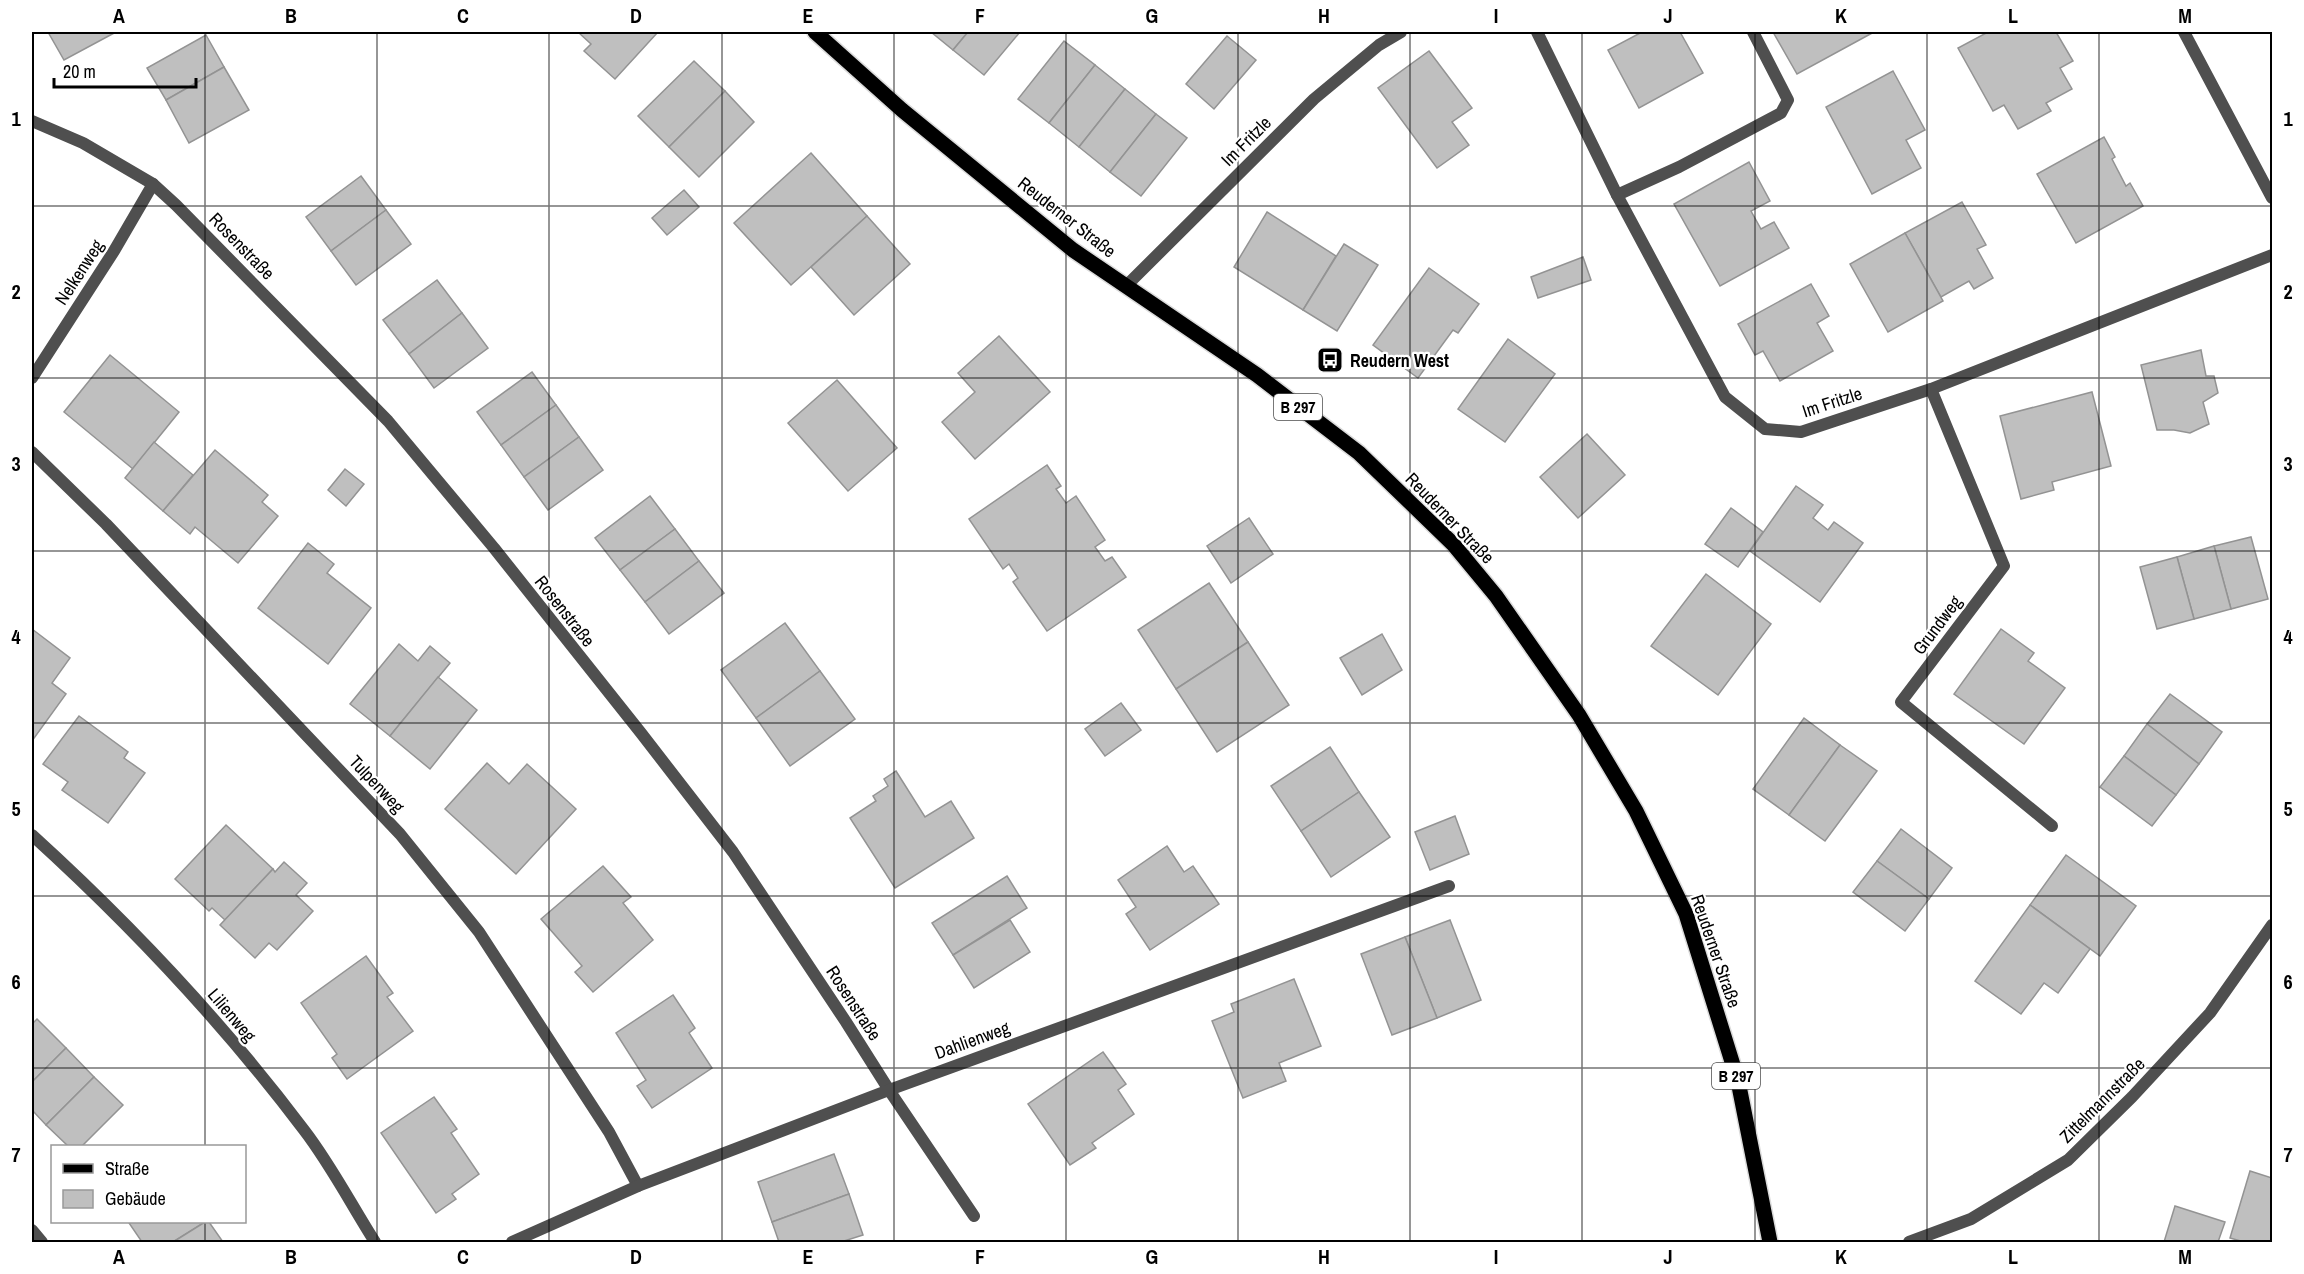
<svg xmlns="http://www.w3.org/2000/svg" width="2304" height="1274" viewBox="0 0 2304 1274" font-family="'Archivo Narrow',sans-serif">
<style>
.building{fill:#bfbfbf;stroke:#939393;stroke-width:1.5}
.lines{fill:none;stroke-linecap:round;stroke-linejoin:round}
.primary-casing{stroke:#dbdbdb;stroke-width:18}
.service{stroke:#4f4f4f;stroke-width:12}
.minor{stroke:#4f4f4f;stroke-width:12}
.primary{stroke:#000;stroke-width:15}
.grid{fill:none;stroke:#000;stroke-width:1.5;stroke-opacity:0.55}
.labels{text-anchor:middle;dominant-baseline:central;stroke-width:4.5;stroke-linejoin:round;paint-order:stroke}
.shield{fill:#fff;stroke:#4c4c4c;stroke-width:1.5}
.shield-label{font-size:16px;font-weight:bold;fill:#000}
.street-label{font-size:18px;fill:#000;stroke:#fff}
.poi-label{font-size:18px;font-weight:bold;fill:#000;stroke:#fff;text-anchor:start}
.neatline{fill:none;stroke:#000;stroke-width:2}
.grid-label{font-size:20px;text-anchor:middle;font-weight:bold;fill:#000}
</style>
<rect width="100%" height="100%" fill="#fff"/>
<g class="building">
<path d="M48 32H116L64 60Z"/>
<path d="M578 32H658L615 79 584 51 591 44Z"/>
<path d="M931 32H968L953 50Z"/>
<path d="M968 32H1020L984 75 953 50Z"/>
<path d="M1642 32H1680L1703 73 1639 108 1608 50Z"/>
<path d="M1773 32H1874L1797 74Z"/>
<path d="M1988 32H2056L2073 61 2060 68 2072 89 2046 103 2051 111 2018 129 2004 105 1993 111 1958 48Z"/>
<path d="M206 35 224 67 166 100 147 68Z"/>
<path d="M1227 36 1256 60 1214 109 1186 84Z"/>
<path d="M1064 41 1095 65 1049 123 1018 99Z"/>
<path d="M1429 51 1472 108 1452 122 1469 145 1437 168 1378 88Z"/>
<path d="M694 61 725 91 669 147 638 116Z"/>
<path d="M1095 65 1125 89 1079 147 1049 123Z"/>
<path d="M224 67 249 110 189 143 166 100Z"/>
<path d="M1893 71 1925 130 1906 140 1921 168 1872 194 1826 107Z"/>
<path d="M1125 89 1156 114 1110 172 1079 147Z"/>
<path d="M725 91 754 122 699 177 669 147Z"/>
<path d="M1156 114 1187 138 1141 196 1110 172Z"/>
<path d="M2104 137 2115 157 2112 159 2126 186 2130 183 2143 206 2076 243 2037 174Z"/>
<path d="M811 153 867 216 791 285 734 223Z"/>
<path d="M1749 162 1770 201 1751 211 1761 229 1774 222 1789 248 1720 286 1674 204Z"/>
<path d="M361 176 386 210 331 251 306 217Z"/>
<path d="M684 190 699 207 667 235 652 218Z"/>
<path d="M1962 202 1986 245 1977 249 1993 278 1974 289 1969 281 1941 297 1905 233Z"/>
<path d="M386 210 411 244 356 285 331 251Z"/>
<path d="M1267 212 1336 256 1303 310 1234 267Z"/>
<path d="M867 216 910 264 854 315 811 267Z"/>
<path d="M1905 233 1943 301 1888 332 1850 264Z"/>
<path d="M1344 244 1378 265 1337 331 1303 310Z"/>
<path d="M1583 257 1591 280 1538 298 1531 277Z"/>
<path d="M1429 268 1479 304 1458 333 1453 330 1418 378 1373 345Z"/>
<path d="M437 280 462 313 409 354 383 320Z"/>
<path d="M1811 284 1829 316 1817 323 1833 351 1780 381 1763 351 1755 355 1738 324Z"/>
<path d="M462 313 488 348 434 388 409 354Z"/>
<path d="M999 336 1050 392 975 459 942 422 975 392 958 373Z"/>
<path d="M1508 339 1555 374 1505 442 1458 409Z"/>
<path d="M2201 350 2206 376H2214L2218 393 2203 402 2209 424 2190 433 2174 430H2157L2141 365Z"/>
<path d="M110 355 179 412 133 469 64 412Z"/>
<path d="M532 372 556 405 501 445 477 412Z"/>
<path d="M837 380 897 448 848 491 788 423Z"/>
<path d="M2092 392 2111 466 2052 482 2054 490 2021 499 2000 416Z"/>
<path d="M556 405 579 437 524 477 501 445Z"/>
<path d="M1587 434 1625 475 1578 518 1540 477Z"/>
<path d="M579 437 603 470 548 510 524 477Z"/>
<path d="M154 442 193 475 163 511 125 478Z"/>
<path d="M215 450 268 495 262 502 278 516 238 563 195 527 190 534 163 511Z"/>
<path d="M1047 465 1061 486 1056 489 1066 503 1076 496 1105 540 1095 547 1105 561 1112 557 1126 577 1047 631 1013 582 1018 578 1009 564 1003 569 969 519Z"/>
<path d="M345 469 364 484 346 506 328 490Z"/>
<path d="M1796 486 1823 505 1813 518 1828 530 1834 522 1863 543 1820 602 1750 551Z"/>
<path d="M650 496 675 529 620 570 595 538Z"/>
<path d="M1731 508 1763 532 1738 567 1705 544Z"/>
<path d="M1249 518 1273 554 1231 583 1207 546Z"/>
<path d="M675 529 699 561 645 602 620 570Z"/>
<path d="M2251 537 2268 599 2231 609 2214 546Z"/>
<path d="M308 543 334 564 327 573 371 608 328 664 258 608Z"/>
<path d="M2214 546 2231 609 2194 619 2177 557Z"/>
<path d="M2177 557 2194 619 2157 629 2140 567Z"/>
<path d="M699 561 724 593 669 634 645 602Z"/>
<path d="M1706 574 1771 624 1718 695 1651 646Z"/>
<path d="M1209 583 1248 642 1176 689 1138 630Z"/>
<path d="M785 623 820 671 756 718 721 670Z"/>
<path d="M32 629 70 658 52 683 66 694 32 741Z"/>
<path d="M2001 629 2034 653 2028 661 2065 688 2024 744 1954 694Z"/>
<path d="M1382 634 1402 670 1362 695 1340 658Z"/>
<path d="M1248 642 1289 705 1217 752 1176 689Z"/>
<path d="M399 644 418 661 430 646 450 663 390 736 350 704Z"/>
<path d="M820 671 855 719 790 766 756 718Z"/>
<path d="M438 677 477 710 430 769 390 736Z"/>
<path d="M2170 694 2222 732 2199 764 2147 724Z"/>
<path d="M1121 703 1141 730 1105 756 1085 729Z"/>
<path d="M79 716 128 752 124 758 145 773 108 823 62 790 68 782 43 764Z"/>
<path d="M1804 718 1840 745 1789 815 1753 789Z"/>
<path d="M2147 724 2199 764 2176 795 2124 756Z"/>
<path d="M1840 745 1877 771 1825 841 1789 815Z"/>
<path d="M1330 747 1359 792 1301 831 1271 786Z"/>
<path d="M2124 756 2176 795 2152 826 2100 787Z"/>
<path d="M487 763 509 784 527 764 576 809 516 874 445 809Z"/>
<path d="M896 771 925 817 951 801 974 838 895 888 850 818 876 801 873 796 888 786 884 779Z"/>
<path d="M1359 792 1390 837 1331 877 1301 831Z"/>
<path d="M1455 816 1469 854 1430 870 1415 832Z"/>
<path d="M226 825 273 869 225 920 212 908 209 911 175 879Z"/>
<path d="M1901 829 1952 868 1929 899 1877 861Z"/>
<path d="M1167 846 1184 872 1193 866 1219 904 1150 950 1126 914 1136 907 1118 880Z"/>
<path d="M2066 855 2136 906 2100 956 2030 905Z"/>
<path d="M1877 861 1929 899 1905 931 1853 892Z"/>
<path d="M284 862 307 883 296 895 313 911 277 950 269 943 255 958 220 925 273 869 275 872Z"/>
<path d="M603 866 631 897 623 903 653 940 593 992 575 972 582 966 541 919Z"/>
<path d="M1007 876 1027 908 953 955 932 923Z"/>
<path d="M2030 905 2090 949 2058 993 2044 983 2021 1014 1975 981Z"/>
<path d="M1010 920 1030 952 974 988 953 955Z"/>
<path d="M1450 920 1481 1000 1437 1018 1405 937Z"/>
<path d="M1405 937 1437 1018 1392 1035 1361 954Z"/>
<path d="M366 956 393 993 387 997 413 1031 347 1079 332 1058 337 1054 301 1003Z"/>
<path d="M1294 979 1321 1046 1279 1063 1286 1081 1243 1098 1212 1021 1234 1012 1231 1004Z"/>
<path d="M673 995 695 1028 689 1033 712 1068 652 1108 637 1086 646 1080 616 1033Z"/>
<path d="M37 1019 66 1048 32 1082V1024Z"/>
<path d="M66 1048 94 1077 46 1125 32 1110V1082Z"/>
<path d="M1103 1052 1126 1084 1118 1090 1134 1114 1092 1143 1096 1148 1070 1165 1028 1104Z"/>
<path d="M94 1077 123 1105 82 1146H68L46 1125Z"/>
<path d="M434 1097 457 1129 451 1133 479 1174 452 1194 456 1199 436 1213 381 1133Z"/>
<path d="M834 1154 849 1194 772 1222 758 1182Z"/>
<path d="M2250 1171 2272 1178V1242H2244L2230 1238Z"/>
<path d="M849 1194 863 1235 841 1242H779L772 1222Z"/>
<path d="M2175 1206 2225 1222 2218 1242H2164Z"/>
<path d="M132 1222H205L173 1242H142L129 1223Z"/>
<path d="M205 1222H209L223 1242H173Z"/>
</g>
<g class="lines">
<g class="primary-casing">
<path id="primary" d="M815 32 902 110 1073 250 1257 375 1359 453 1453 544 1496 596 1579 715 1636 811 1686 914 1738 1081 1770 1242"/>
</g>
<g class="service">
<path d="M1617 195 1679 167 1781 113 1788 100 1753 32"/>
<path d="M1126 286 1314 99 1379 45 1401 32"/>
</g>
<g class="minor">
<path d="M1537 32 1617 195 1725 397 1765 429 1801 432 1931 389 2272 255"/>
<path d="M2184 32 2272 198"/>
<path d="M32 121 83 143 153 184 176 205 388 421 494 548 641 733 733 852 846 1022 889 1090 974 1216"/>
<path d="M32 378 114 251 153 184"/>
<path d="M1931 389 2004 566 1901 702 2052 826"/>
<path d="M32 452 106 524 400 834 479 932 609 1132 638 1186"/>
<path d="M32 835C131 925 224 1024 304 1130 331 1165 352 1206 375 1242"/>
<path d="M32 1230 42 1242"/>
<path d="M512 1242 638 1186 889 1090 1449 886"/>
<path d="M1909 1242 1971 1219 2068 1160 2132 1097 2210 1013 2272 925"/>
</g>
<use href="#primary" class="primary"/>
</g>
<path class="grid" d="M205 32V1146M377 32V1242M549 32V1242M722 32V1242M894 32V1242M1066 32V1242M1238 32V1242M1410 32V1242M1582 32V1242M1755 32V1242M1927 32V1242M2099 32V1242M32 206H2272M32 378H2272M32 551H2272M32 723H2272M32 896H2272M32 1068H2272M205 1222V1242"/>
<defs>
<g id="bus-square" transform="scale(1.35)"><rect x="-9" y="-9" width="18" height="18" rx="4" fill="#000" stroke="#fff"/><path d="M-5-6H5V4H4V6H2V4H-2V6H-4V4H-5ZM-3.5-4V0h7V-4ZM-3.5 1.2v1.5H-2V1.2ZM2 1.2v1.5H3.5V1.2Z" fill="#fff"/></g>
</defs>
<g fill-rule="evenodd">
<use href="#bus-square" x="1330" y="360"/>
</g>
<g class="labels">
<g class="shield">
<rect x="1274" y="394" width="48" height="26" rx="4.5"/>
<rect x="1712" y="1063" width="48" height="26" rx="4.5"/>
</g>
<g class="shield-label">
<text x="1298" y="407">B 297</text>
<text x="1736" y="1076">B 297</text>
</g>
<g class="street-label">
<text transform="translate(1246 141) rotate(-45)">Im Fritzle</text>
<text transform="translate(1067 217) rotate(38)">Reuderner Straße</text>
<text transform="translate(242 246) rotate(46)">Rosenstraße</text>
<text transform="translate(79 272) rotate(-57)">Nelkenweg</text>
<text transform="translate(1832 402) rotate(-18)">Im Fritzle</text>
<text transform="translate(1450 518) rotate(46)">Reuderner Straße</text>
<text transform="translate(565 611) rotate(52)">Rosenstraße</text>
<text transform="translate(1937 625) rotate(-53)">Grundweg</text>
<text transform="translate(377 784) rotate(47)">Tulpenweg</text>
<text transform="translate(1716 951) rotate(71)">Reuderner Straße</text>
<text transform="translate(854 1003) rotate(57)">Rosenstraße</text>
<text transform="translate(232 1015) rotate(50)">Lilienweg</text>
<text transform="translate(972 1040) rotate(-20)">Dahlienweg</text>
<text transform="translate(2102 1100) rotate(-45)">Zittelmannstraße</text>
</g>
<g class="poi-label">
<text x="1350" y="360">Reudern West</text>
</g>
</g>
<rect width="2304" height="1274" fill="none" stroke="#ffffff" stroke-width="66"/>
<rect x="51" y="1145" width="195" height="78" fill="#ffffff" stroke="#999999" stroke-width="1.5"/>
<rect x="63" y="1164" width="30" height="9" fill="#000000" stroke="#999999" stroke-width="1.5"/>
<text x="105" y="1175" font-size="18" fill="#000000">Straße</text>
<rect x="63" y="1190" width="30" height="18" fill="#bfbfbf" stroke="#999999" stroke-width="1.5"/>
<text x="105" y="1205" font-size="18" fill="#000000">Gebäude</text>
<path d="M54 78v9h142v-9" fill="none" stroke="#000000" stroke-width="3"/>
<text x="63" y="78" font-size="18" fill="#000000" stroke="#ffffff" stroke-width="4.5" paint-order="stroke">20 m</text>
<rect x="33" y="33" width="2238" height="1208" class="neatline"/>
<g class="grid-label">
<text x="119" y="23">A</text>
<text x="291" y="23">B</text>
<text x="463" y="23">C</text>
<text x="636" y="23">D</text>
<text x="808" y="23">E</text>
<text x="980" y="23">F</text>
<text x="1152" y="23">G</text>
<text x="1324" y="23">H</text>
<text x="1496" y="23">I</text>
<text x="1668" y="23">J</text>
<text x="1841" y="23">K</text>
<text x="2013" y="23">L</text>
<text x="2185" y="23">M</text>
<text x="16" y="126">1</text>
<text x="2288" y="126">1</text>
<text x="16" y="299">2</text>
<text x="2288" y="299">2</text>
<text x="16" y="471">3</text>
<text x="2288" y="471">3</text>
<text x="16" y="644">4</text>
<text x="2288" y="644">4</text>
<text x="16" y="816">5</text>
<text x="2288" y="816">5</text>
<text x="16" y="989">6</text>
<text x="2288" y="989">6</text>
<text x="16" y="1162">7</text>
<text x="2288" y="1162">7</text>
<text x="119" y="1264">A</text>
<text x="291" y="1264">B</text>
<text x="463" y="1264">C</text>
<text x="636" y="1264">D</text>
<text x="808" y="1264">E</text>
<text x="980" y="1264">F</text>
<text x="1152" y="1264">G</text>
<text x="1324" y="1264">H</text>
<text x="1496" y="1264">I</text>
<text x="1668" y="1264">J</text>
<text x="1841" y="1264">K</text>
<text x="2013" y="1264">L</text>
<text x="2185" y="1264">M</text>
</g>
</svg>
